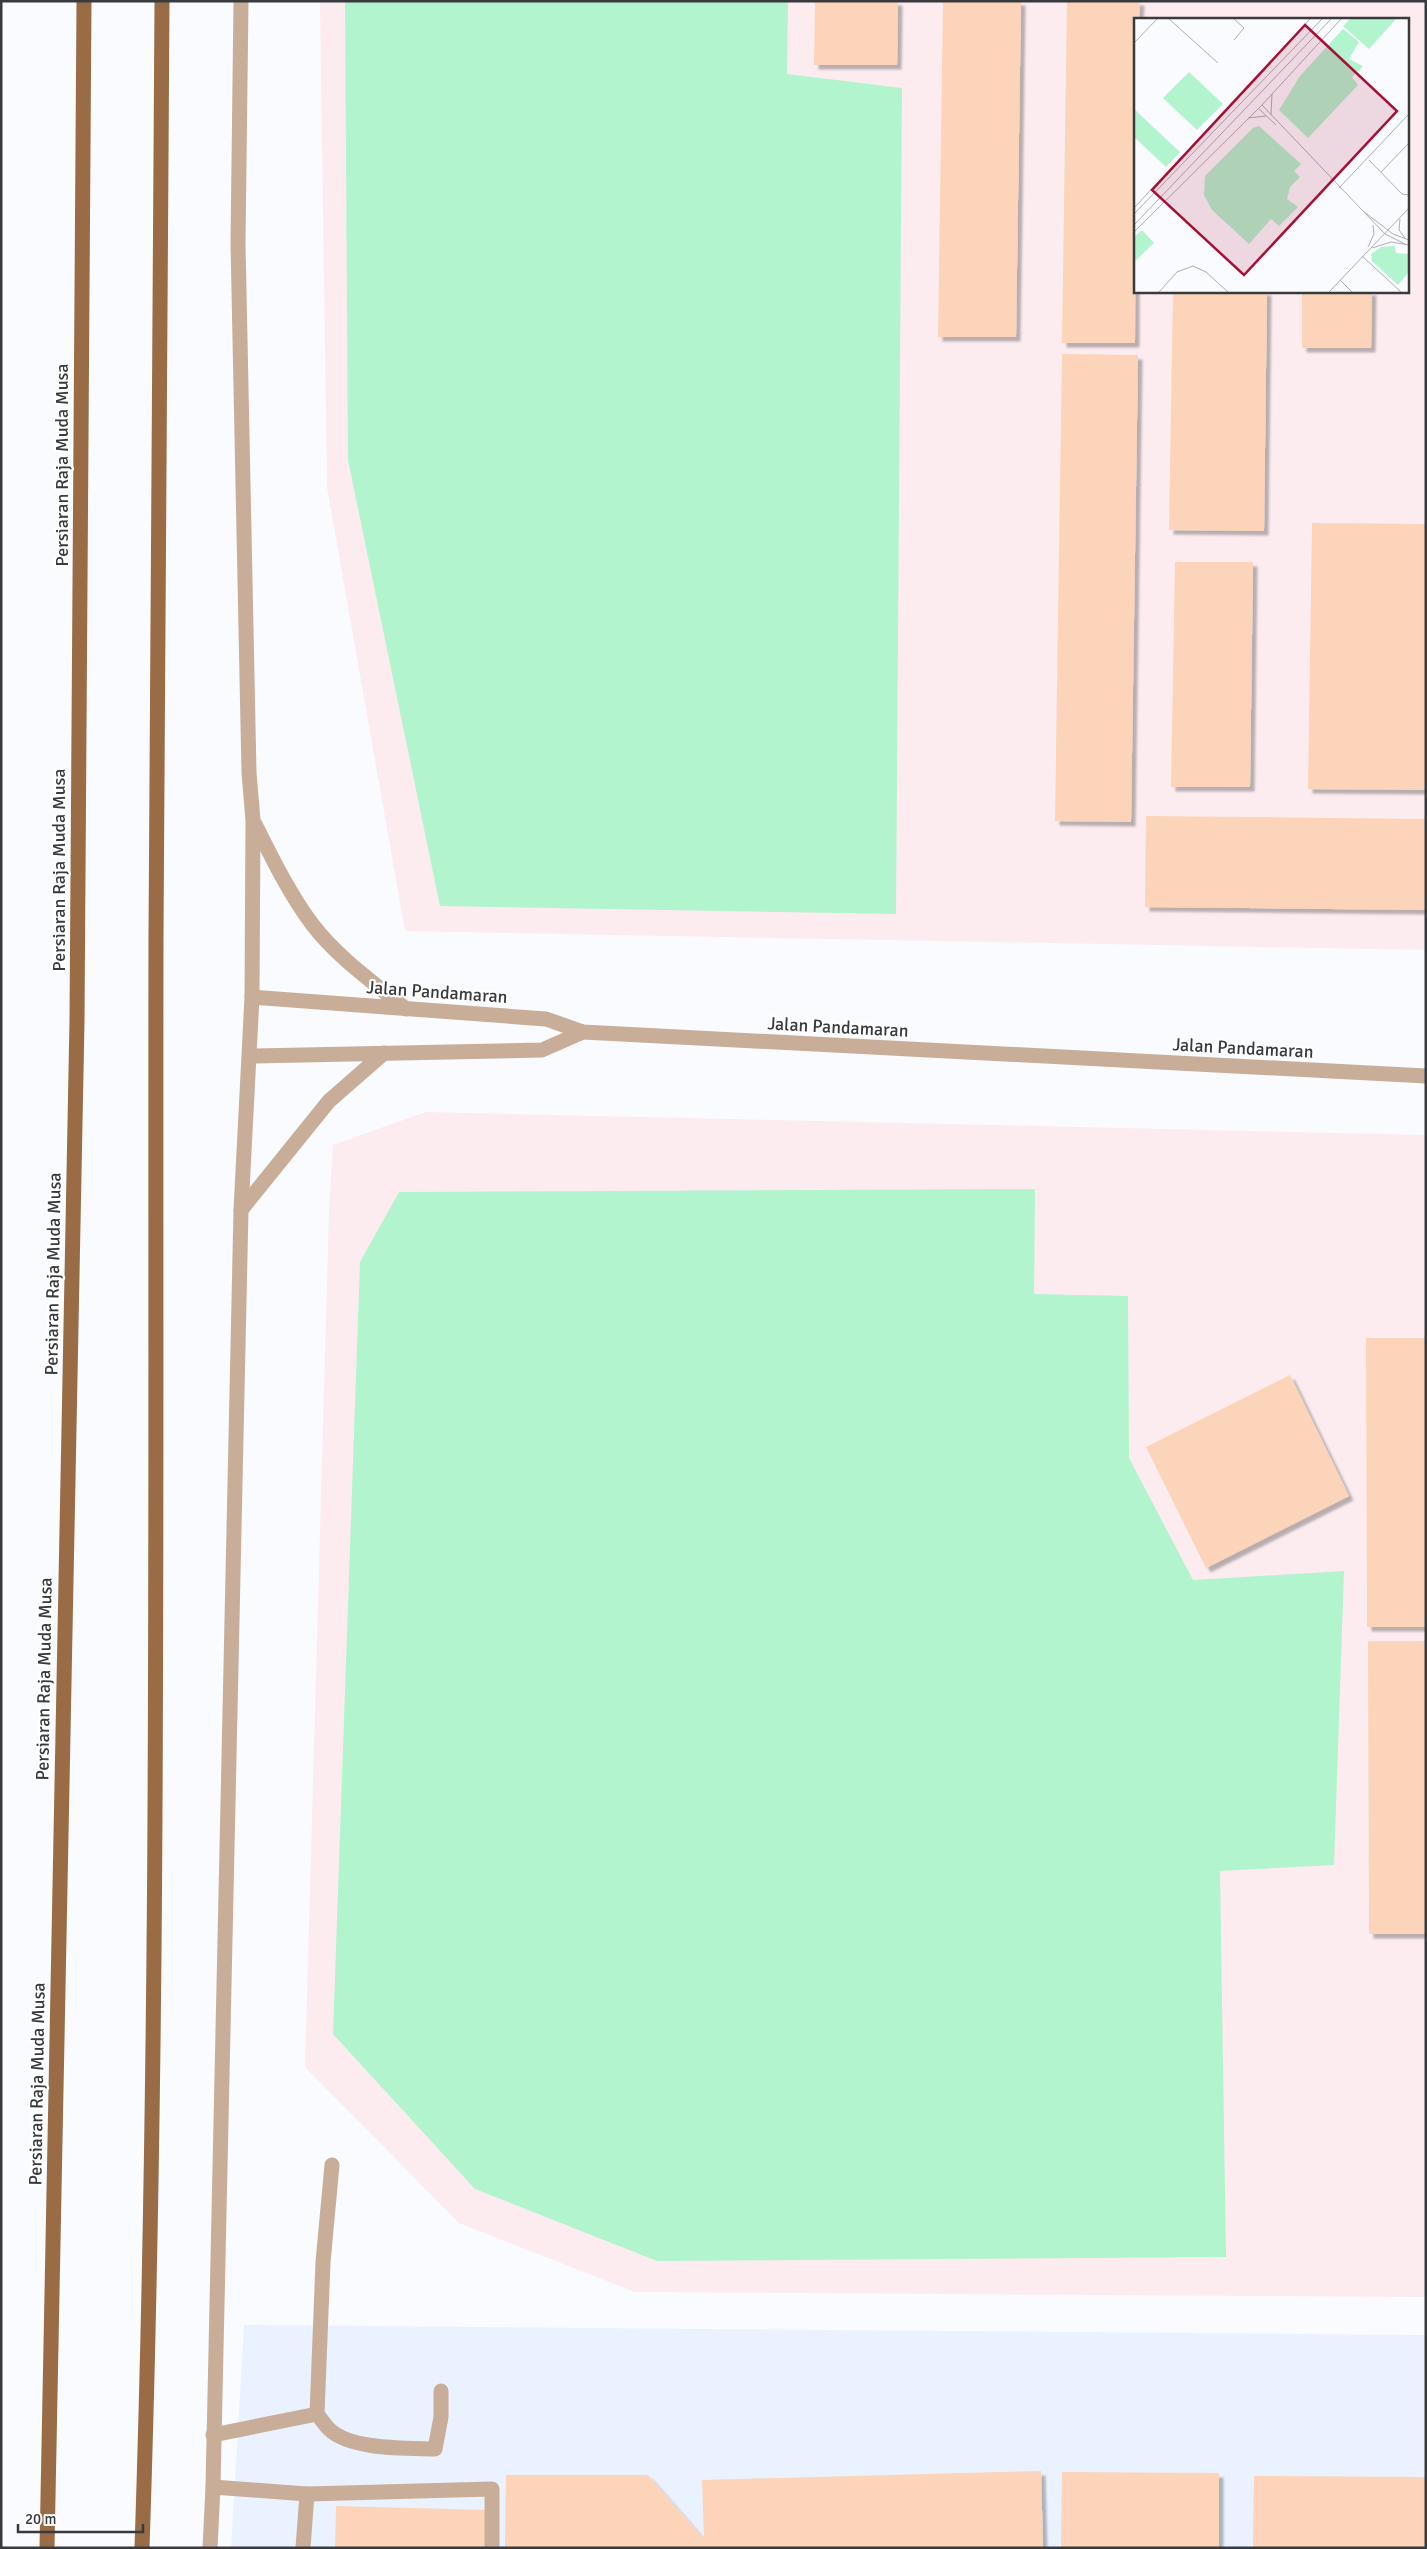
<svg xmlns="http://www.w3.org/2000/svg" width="1427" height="2549" viewBox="0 0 1427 2549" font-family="Signika,sans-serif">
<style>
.built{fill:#ebf2ff}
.education{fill:#fcecef;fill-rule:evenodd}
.green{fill:#b1f4ce}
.building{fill:#fbd4b9;filter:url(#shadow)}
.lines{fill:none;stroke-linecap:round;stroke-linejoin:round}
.minor{stroke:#c8ad99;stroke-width:15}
.major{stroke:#9a6c45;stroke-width:15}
.labels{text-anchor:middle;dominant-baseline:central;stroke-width:4.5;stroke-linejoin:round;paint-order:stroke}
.street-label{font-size:18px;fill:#383a3d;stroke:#fff}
.inset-road{fill:none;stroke:#acaeb1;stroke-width:1}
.view{fill:#a80f35;fill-opacity:0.15;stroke:#a80f35;stroke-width:2.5}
.inset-edge{fill:none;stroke:#383a3d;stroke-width:2.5}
</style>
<defs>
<filter id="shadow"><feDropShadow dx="4.5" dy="4.5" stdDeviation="1" flood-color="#0004"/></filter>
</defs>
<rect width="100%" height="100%" fill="#f9fbfe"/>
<path class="built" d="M244 2325 1426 2335V2548H231Z"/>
<g class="education">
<path d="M320 1H1426V950L405 931 327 487ZM1136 19H1408V291H1136Z"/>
<path d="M426 1112 1426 1135V2297L635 2292 459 2223 305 2067 329 1212 333 1145Z"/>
</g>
<g class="green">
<path d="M345 1H788L787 74 902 88 896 914 440 906 348 460Z"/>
<path d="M1035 1189 1034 1294 1128 1296 1129 1458 1193 1580 1344 1571 1334 1865 1220 1871 1226 2257 657 2261 475 2189 333 2034 360 1262 399 1192Z"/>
</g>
<g class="building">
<path d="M815 1H898L897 65H814Z"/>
<path d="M943 1H1021L1016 337H938Z"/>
<path d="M1067 1H1140L1139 19H1136L1135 343H1062Z"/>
<path d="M1173 291H1267L1264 531 1169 530Z"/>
<path d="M1302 291H1372L1371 348H1302Z"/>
<path d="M1062 354 1138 355 1131 822 1055 821Z"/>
<path d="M1312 523 1426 524V790L1308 789Z"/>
<path d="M1175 562H1253L1250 787H1171Z"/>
<path d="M1146 816 1426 819 1425 910 1145 907Z"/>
<path d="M1366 1338H1426V1627H1367Z"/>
<path d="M1290 1375 1349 1496 1206 1568 1146 1447Z"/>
<path d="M1368 1641H1426V1934H1369Z"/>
<path d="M1041 2471 1043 2548H505L506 2475H648L704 2539 702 2480Z"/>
<path d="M1062 2472 1219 2473V2548H1061Z"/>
<path d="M1254 2476 1426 2477V2548H1253Z"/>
<path d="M336 2506 487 2510 485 2548H335Z"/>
</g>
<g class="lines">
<g class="minor">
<path d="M255 824C272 858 289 893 312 924 337 957 374 983 406 1009"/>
<path d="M252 997 546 1019 583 1032 1426 1076"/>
<path d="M250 1056 542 1050 583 1032"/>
<path d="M241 1210 329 1101 384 1053"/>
<path d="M317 2414C321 2419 325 2425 329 2429 350 2450 407 2448 435 2449L441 2417V2391"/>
<path d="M213 2435 317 2414 323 2262 332 2165"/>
<path d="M213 2487 307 2494 303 2548"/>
<path d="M307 2494 492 2489V2548"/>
<path d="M210 2548 213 2487 241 1210 252 997 253 820 249 773 238 243 241 1"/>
</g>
<g class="major">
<path d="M47 2548 77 1021 84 1"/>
<path d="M142 2548C160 2010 155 1473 156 935 157 624 160 313 162 1"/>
</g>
</g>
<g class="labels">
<g class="street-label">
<text transform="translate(62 465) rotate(-90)">Persiaran Raja Muda Musa</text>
<text transform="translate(59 870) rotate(-90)">Persiaran Raja Muda Musa</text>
<text transform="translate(437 992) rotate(4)">Jalan Pandamaran</text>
<text transform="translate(838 1027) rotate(3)">Jalan Pandamaran</text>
<text transform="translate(1243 1048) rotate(3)">Jalan Pandamaran</text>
<text transform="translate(53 1274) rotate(-89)">Persiaran Raja Muda Musa</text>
<text transform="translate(44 1679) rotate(-89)">Persiaran Raja Muda Musa</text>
<text transform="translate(37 2084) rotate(-89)">Persiaran Raja Muda Musa</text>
</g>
</g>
<g transform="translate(1134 18)">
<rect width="275" height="275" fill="#f9fbfe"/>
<path d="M216 1H262L235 31 209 8ZM209 11 225 24 215 41 229 48 218 59 224 67 174 120 145 92 166 58ZM55 54 89 86 63 112 29 80ZM0 91 46 134 32 149 0 119ZM125 108 167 146 160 153 166 159 156 169 153 181 164 189 145 208 137 201 115 226 78 192 70 177 71 158 119 110ZM8 212 20 225 0 244V219ZM261 228 262 235 275 236V254L264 267 238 243 237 236 247 229Z" fill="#b1f4ce"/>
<path class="inset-road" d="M35 1 84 45M100 22 110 10 100 1M0 25 23 1M128 87 229 193 259 216 275 222M124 90 142 107M137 97 138 76M114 100 132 98M235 142 268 176 275 177M247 154 275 125M205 170 275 96M0 190 176 1M229 193 251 216 271 226M0 196 188 1M266 201 265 212 271 220M0 207 197 1M0 214 128 87 207 1M234 229 240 216 239 207M238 230 257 224 275 227M228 238 267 274M206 262 218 274M25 274 43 254 59 248 72 254 94 274M195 274 275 190"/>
<path class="view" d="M171 7 263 93 110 257 18 172Z"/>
<rect width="275" height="275" class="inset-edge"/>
</g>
<rect width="1427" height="2549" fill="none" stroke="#383a3d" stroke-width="5"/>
<path d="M18 2524v8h125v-8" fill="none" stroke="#383a3d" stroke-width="2.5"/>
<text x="25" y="2524" font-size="15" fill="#383a3d" stroke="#ffffff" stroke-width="4" paint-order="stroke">20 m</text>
</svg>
